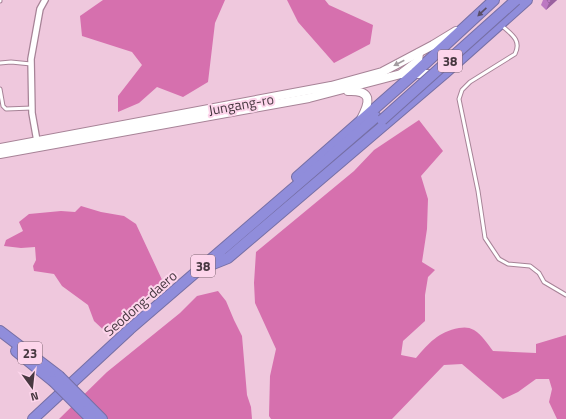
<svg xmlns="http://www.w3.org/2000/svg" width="566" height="419" viewBox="0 0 566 419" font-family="'Titillium Web',sans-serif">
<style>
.forest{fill:#d670ae}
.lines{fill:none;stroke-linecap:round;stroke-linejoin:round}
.lane-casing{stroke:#a78397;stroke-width:5}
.street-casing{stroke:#a78397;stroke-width:8}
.secondary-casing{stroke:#a78397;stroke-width:10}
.highway-casing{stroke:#766fa5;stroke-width:12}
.lane{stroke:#fff;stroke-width:3}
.street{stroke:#fff;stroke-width:5.5}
.secondary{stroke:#fff;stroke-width:8}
.highway{stroke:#908ddb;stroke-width:10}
.highway-bridge-casing{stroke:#766fa5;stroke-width:12;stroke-linecap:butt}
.highway-bridge{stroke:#908ddb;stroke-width:10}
.wall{fill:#bc78c2}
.shaded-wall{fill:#99619e}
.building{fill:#db8be1;stroke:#99619e}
.oneway{fill:#594d67}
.oneway2{fill:#a39ca0}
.labels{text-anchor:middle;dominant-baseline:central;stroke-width:4;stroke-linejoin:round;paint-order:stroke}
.shield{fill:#fdd5eb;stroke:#7e6773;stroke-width:1}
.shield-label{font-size:13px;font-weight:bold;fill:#473840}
.street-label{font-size:14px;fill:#473840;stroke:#fdd5eb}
</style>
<rect width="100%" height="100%" fill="#efc8dd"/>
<g class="forest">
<path d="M103 0H225L215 23 208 82 183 97 157 87 139 103 118 112V96L142 65 132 52 82 36 80 16Z"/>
<path d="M287 0H325L329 5 373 25 370 44 334 63 298 22Z"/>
<path d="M419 120 443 151 421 176 428 199 427 229 422 262 435 270 428 277 425 295V321L403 341 401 355 416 358C429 343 438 332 459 328 464 327 469 327 474 330 482 335 487 343 493 351L536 353V344L566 335V419H557L549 402 552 389 549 379H536L518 392 503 399 462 364 444 365 392 419H271L269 416 270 376 276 349 255 303 254 283 256 252 354 171 374 150Z"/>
<path d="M81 206 101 212 124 216 136 224 164 284 110 336 94 321 88 305 62 286 54 274 34 271 33 266 36 260 35 247 21 248 4 246 6 240 23 231 19 222 29 214 61 211 75 212Z"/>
<path d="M218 291 226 301 234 320 242 336 247 395 251 407 252 419H59L107 372 180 313 197 296Z"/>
</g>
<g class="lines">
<g class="lane-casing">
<g id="lane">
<path d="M0 1V0"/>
<path d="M501 25C511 34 522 40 515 54L470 82 462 90 459 99 478 191 485 238 499 259 508 264 530 266 539 273 544 282 566 295"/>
<path d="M0 63 11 62 31 64"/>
<path d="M0 89 3 106 6 109 32 108"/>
</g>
</g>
<g class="street-casing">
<path id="street" d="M37 141 32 113 31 59 40 9 45 0"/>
</g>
<g class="secondary-casing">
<g id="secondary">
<path d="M402 73 418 61 419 53"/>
<path d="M348 91C373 90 370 102 361 119"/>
<path d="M0 148 331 86 382 72 433 45 456 31"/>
<path d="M0 154 309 98 401 74H437"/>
</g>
</g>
<g class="highway-casing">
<g id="highway">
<path d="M297 177 415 73 494 0"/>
<path d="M213 264 228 258 444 74 527 0"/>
<path d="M0 331 59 376"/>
<path d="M16 351 53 381"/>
<path d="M85 402 102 419"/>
<path d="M79 407 91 419"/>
<path d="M33 419 130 329 376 117"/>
</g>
</g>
<use href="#lane" class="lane"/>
<use href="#street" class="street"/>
<use href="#secondary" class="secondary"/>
<use href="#highway" class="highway"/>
<g class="highway-bridge-casing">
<g id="highway-bridge">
<path d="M382 120 516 0"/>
<path d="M59 376 85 402"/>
<path d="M53 381 79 407"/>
</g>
</g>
<use href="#highway-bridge" class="highway-bridge"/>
</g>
<path class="wall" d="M543 0H557L546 10 541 5Z"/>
<path class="shaded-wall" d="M551 0H557L546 10 549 3Z"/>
<path class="building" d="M547 0H551L549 3Z"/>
<defs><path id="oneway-solid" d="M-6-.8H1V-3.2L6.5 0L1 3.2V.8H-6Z"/></defs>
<use class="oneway" href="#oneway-solid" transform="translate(482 12) rotate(137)"/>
<use class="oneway2" href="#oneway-solid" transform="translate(399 63) rotate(153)"/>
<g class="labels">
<g class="shield">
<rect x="438" y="50" width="24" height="22" rx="3"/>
<rect x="191" y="255" width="24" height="22" rx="3"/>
<rect x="18" y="342" width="24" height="22" rx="3"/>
</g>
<g class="shield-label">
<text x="450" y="61">38</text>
<text x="203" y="266">38</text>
<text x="30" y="353">23</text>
</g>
<g class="street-label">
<text transform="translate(241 104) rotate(-10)">Jungang-ro</text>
<text transform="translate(140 303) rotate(-41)">Seodong-daero</text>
</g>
</g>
<g transform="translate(32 387) rotate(165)" stroke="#fdd5eb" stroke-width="3" paint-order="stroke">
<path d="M0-3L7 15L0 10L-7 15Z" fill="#473840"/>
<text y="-6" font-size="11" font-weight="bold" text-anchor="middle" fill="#473840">N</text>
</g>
</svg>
